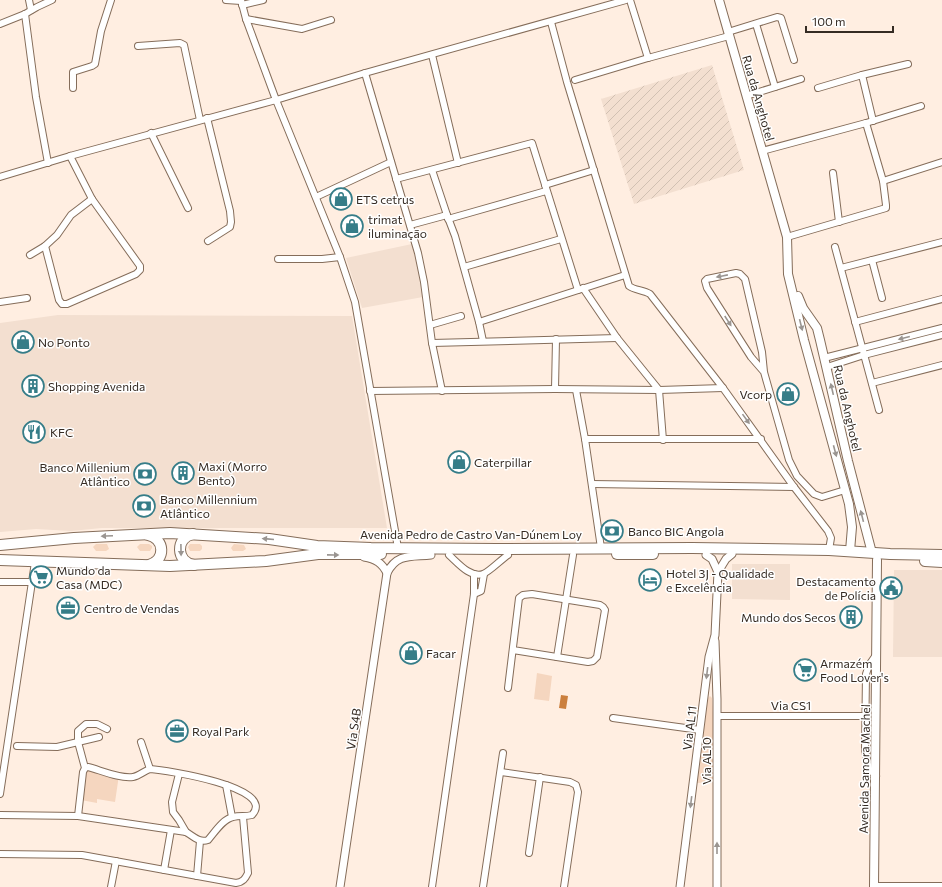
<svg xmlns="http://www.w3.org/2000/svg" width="942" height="887" viewBox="0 0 942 887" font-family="Commissioner,sans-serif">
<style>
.built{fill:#f3dfd0}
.industrial{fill:url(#industrial-furrows)}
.green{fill:#f5d6bf}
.water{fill:#cb7f3d}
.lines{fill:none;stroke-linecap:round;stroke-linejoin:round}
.minor-casing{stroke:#856d5a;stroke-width:8}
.tertiary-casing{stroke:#856d5a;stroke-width:9}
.secondary-casing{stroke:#856d5a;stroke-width:10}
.trunk-casing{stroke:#856d5a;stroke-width:12}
.minor{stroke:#fff;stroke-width:6}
.tertiary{stroke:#fff;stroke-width:7}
.secondary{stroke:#fff;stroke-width:8}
.trunk{stroke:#fff;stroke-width:10}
.oneway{fill:#9a9591}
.labels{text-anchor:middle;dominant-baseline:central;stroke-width:3;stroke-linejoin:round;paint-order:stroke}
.street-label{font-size:12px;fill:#352b23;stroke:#fff}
.poi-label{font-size:12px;fill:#352b23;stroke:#fff;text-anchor:start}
</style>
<defs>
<pattern id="industrial-furrows" width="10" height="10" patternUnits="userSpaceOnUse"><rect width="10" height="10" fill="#f3dfd0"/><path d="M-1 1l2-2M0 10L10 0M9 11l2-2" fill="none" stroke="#d1c0b2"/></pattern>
</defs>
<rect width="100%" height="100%" fill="#ffeee1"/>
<g class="built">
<path d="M412 244 419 270 423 297 362 308 346 258Z"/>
<path d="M58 315 352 316 387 528H102L71 531 36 529 0 532V323Z"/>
<path d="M732 564H790V600L732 599Z"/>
<path d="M894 570H942V657H893Z"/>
</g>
<path class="industrial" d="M712 65 744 170 634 204 601 99Z"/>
<g class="green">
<path d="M96 544H107L109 549 106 551H96L93 547Z"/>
<path d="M140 544H149L152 546V548L150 551H140L137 547Z"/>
<path d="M190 544H200L202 546V549L200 551H190L188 547Z"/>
<path d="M234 544 244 545 246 549 243 551H233L231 548Z"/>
<path d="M537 673 552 676 549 701 534 699Z"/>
<path d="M710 696 712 698 714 728 713 782 697 783 708 698Z"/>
<path d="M86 770 119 775 115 802 97 799V803L81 800Z"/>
</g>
<path class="water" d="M561 695 568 696 566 709 559 708Z"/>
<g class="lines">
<g class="minor-casing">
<g id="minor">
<path d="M29 0 31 10"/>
<path d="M226 0 241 1"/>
<path d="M241 0 246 19 276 100 340 257 355 302 398 548"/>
<path d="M630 0 648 58"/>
<path d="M242 5 263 0"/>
<path d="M25 14 36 97 48 163"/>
<path d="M246 19 302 29 331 20"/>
<path d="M551 22 567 82 629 286C634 290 643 290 650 294L723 388 794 487 828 531 831 538 829 550"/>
<path d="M0 24 25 14 37 7 52 0"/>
<path d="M756 24 775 87"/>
<path d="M728 32 777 17 781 18 794 60"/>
<path d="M138 46 180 43 184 45 200 120"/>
<path d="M432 55 458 163"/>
<path d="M365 73 418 253 424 282 432 343 442 391"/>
<path d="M862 75 873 121"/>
<path d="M575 80 648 58 729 36"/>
<path d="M73 88V72L92 66 95 64 101 31 111 0"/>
<path d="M818 88 862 75 908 64"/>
<path d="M746 96 801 79"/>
<path d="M207 118 230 211 231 222 230 227 208 241"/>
<path d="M151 133 188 208"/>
<path d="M762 151 866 123 921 106"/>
<path d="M432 170 447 215 455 236 479 322 483 341"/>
<path d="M833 173 839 222"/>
<path d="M0 177 70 156 276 100 365 73 626 0"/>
<path d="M396 179 532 143 578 290"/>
<path d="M883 181 942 162"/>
<path d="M545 185 594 170"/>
<path d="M316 197 391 162"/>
<path d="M448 219 546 191"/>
<path d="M410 225 447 215"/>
<path d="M787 237 886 208V205L883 181 866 123"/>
<path d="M45 246 59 300 62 304H67L136 274 140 270V266L92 199 70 156"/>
<path d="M835 247 879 410"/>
<path d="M30 255 45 246 57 235 71 215 92 199"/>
<path d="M278 259H322L340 257"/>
<path d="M872 260 882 298"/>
<path d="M464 267 561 239"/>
<path d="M841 268 942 242"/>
<path d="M583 288 617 338 659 390 663 440"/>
<path d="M0 302 27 298"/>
<path d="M479 322 625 275"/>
<path d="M855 322 942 299"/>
<path d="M430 325 461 316"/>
<path d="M432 343 617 338"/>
<path d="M824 358 942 328"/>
<path d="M827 367 864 355 942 335"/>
<path d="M764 372 751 357 707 288 705 281 707 279 736 273 740 274 745 279 762 352 764 372 789 460 797 476 814 494 822 497 845 490"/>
<path d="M872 383 942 365"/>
<path d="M555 389 556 339"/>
<path d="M576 390 585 439 601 548"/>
<path d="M370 391 555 389 659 390 723 388"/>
<path d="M585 439H761"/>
<path d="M592 484 794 487"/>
<path d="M449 555C458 563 470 578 483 574 488 573 503 558 508 555"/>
<path d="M0 582H32"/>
<path d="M474 594 481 591 484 574"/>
<path d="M557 657 573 555"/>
<path d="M508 688 519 598 523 595 532 594 600 605 603 607 605 610 597 657 593 661 588 662 513 650"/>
<path d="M717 716H866"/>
<path d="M613 718 700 730"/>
<path d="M141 742 150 769"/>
<path d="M17 746 57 747 99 737"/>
<path d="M501 772 570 782 576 785 578 792 564 887"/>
<path d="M179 774 172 802 173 812 179 820 186 832"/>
<path d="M876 776 869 769 865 750 866 674 869 665 876 655"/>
<path d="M226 785 232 817"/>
<path d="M0 794 35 562"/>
<path d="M0 815 78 816 186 832C193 836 199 843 208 840 215 832 223 819 233 817 240 815 245 817 252 815 278 787 165 770 150 769 144 771 139 776 133 777 120 779 100 770 88 767L85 768"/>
<path d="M78 816 83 772 85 768 78 742V731L86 724H97L107 729"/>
<path d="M529 853 540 777"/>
<path d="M0 854 82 855 236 883C243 882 245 879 248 873L243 817"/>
<path d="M164 870 171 830"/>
<path d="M197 876 200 841"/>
<path d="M874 886H942"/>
<path d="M111 887 116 861"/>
<path d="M432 887 474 594V574"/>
<path d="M483 887 503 753"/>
</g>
</g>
<g class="tertiary-casing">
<g id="tertiary">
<path d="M706 555 712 559 718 572"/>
<path d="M364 557C376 559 382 563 387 573"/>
<path d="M715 641 717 699V887"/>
<path d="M340 887 387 573C397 553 411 557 431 555"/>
<path d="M680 887 709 657 715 635 718 572 726 559 732 554"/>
</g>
</g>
<g class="secondary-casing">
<g id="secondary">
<path d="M719 0 787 237 788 274 804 340 849 504 852 527 850 551"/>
<path d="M798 296 803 308 817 328 820 340 848 461 872 553"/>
<path d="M874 887 877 560"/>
</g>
</g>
<g class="trunk-casing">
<g id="trunk">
<path d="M193 534C175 538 176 562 194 565"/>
<path d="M148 535C165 539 166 560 149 565"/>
<path d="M0 545 74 538 170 533 269 539 317 546 371 548 496 549 692 548 829 550 890 554 942 555"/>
<path d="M617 554H653"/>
<path d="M0 560 170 566 266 561 318 554H381"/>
<path d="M925 561 942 562"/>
</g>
</g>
<use href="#minor" class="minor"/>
<use href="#tertiary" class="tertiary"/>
<use href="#secondary" class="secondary"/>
<use href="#trunk" class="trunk"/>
</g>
<defs><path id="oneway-solid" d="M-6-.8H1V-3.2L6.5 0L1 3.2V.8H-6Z"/></defs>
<g class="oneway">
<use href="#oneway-solid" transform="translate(722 276) rotate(169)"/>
<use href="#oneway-solid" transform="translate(728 321) rotate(57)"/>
<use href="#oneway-solid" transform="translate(801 325) rotate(76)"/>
<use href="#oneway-solid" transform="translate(904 338) rotate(166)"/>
<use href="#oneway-solid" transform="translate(832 389) rotate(-103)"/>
<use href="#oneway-solid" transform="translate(746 419) rotate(54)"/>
<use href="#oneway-solid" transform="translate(835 451) rotate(75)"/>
<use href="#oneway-solid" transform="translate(862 516) rotate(-104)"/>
<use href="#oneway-solid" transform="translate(107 536) rotate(178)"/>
<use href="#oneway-solid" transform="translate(268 539) rotate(-175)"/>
<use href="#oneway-solid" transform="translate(181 550) rotate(89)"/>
<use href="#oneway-solid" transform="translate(333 555) rotate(1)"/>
<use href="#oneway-solid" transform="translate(707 673) rotate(97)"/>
<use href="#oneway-solid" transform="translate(691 802) rotate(97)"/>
<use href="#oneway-solid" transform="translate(717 848) rotate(-90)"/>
</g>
<defs>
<g id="shop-ring" transform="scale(1.15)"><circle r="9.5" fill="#fff" stroke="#367d88" stroke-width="1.5"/><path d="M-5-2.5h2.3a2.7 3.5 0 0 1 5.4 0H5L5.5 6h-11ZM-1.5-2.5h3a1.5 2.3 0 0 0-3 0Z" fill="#367d88"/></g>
<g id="building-ring" transform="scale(1.15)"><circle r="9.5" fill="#fff" stroke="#367d88" stroke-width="1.5"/><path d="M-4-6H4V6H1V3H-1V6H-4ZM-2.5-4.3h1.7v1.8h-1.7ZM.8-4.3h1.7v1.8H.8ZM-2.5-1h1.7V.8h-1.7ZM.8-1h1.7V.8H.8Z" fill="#367d88"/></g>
<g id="restaurant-ring" transform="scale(1.15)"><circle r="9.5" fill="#fff" stroke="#367d88" stroke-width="1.5"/><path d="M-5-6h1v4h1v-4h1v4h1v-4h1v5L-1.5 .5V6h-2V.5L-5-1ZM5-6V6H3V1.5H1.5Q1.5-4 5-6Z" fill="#367d88"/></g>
<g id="bank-ring" transform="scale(1.15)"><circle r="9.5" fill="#fff" stroke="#367d88" stroke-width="1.5"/><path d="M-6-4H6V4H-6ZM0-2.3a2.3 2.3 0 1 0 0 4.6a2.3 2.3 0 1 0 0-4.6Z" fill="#367d88"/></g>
<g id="supermarket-ring" transform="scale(1.15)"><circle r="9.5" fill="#fff" stroke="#367d88" stroke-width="1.5"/><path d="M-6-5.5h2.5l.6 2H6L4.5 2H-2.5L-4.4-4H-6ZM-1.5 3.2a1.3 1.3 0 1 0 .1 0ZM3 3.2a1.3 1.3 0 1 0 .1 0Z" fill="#367d88"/></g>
<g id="hotel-ring" transform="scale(1.15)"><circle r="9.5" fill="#fff" stroke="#367d88" stroke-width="1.5"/><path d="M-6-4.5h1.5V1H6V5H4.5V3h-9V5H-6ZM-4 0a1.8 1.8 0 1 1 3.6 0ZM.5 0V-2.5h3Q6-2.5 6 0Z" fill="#367d88"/></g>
<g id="civic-ring" transform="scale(1.15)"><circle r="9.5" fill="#fff" stroke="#367d88" stroke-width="1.5"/><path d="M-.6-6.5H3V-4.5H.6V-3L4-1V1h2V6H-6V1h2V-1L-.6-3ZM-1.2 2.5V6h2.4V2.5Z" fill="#367d88"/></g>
<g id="office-ring" transform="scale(1.15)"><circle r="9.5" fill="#fff" stroke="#367d88" stroke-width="1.5"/><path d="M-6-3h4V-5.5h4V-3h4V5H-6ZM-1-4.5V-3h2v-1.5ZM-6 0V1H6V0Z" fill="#367d88"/></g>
</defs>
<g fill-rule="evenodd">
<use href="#shop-ring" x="341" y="199"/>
<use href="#shop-ring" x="352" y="226"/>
<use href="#shop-ring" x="23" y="342"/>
<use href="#building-ring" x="33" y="386"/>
<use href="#shop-ring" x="788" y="394"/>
<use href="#restaurant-ring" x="34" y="432"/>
<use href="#shop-ring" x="459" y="462"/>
<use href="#building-ring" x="183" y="473"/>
<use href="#bank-ring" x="145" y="474"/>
<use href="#bank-ring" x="144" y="506"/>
<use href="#bank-ring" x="612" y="531"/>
<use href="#supermarket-ring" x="41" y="577"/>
<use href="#hotel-ring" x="650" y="580"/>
<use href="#civic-ring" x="891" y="588"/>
<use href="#office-ring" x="68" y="608"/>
<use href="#building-ring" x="851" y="617"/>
<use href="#shop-ring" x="411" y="653"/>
<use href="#supermarket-ring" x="805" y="670"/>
<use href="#office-ring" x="177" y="731"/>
</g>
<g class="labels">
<g class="street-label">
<text transform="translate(759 98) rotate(74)">Rua da Anghotel</text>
<text transform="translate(848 408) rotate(77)">Rua da Anghotel</text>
<text x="471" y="534">Avenida Pedro de Castro Van-Dúnem Loy</text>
<text x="791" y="705">Via CS1</text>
<text transform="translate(689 728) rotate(-83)">Via AL11</text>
<text transform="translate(353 729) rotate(-81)">Via S4B</text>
<text transform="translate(706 761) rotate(-90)">Via AL10</text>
<text transform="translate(864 769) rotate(-89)">Avenida Samora Machel</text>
</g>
<g class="poi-label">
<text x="356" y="199">ETS cetrus</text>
<text x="368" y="219">trimat<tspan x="368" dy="14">iluminação</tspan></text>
<text x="38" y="342">No Ponto</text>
<text x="48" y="386">Shopping Avenida</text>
<text x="772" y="394" text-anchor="end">Vcorp</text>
<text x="50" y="432">KFC</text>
<text x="474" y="462">Caterpillar</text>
<text x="198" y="466">Maxi (Morro<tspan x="198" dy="14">Bento)</tspan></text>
<text x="130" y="467" text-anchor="end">Banco Millenium<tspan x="130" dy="14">Atlântico</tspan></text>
<text x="160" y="499">Banco Millennium<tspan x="160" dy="14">Atlântico</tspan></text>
<text x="628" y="531">Banco BIC Angola</text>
<text x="56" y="570">Mundo da<tspan x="56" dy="14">Casa (MDC)</tspan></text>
<text x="666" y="573">Hotel 3J - Qualidade<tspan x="666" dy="14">e Excelência</tspan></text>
<text x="876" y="581" text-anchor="end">Destacamento<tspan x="876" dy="14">de Polícia</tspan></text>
<text x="84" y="608">Centro de Vendas</text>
<text x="836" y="617" text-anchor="end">Mundo dos Secos</text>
<text x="426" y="653">Facar</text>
<text x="820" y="663">Armazém<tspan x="820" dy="14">Food Lover's</tspan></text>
<text x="192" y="731">Royal Park</text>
</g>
</g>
<path d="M806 26v6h87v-6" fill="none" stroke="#352b23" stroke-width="2"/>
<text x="812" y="26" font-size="12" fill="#352b23" stroke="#ffffff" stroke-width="3" paint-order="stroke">100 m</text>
</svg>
